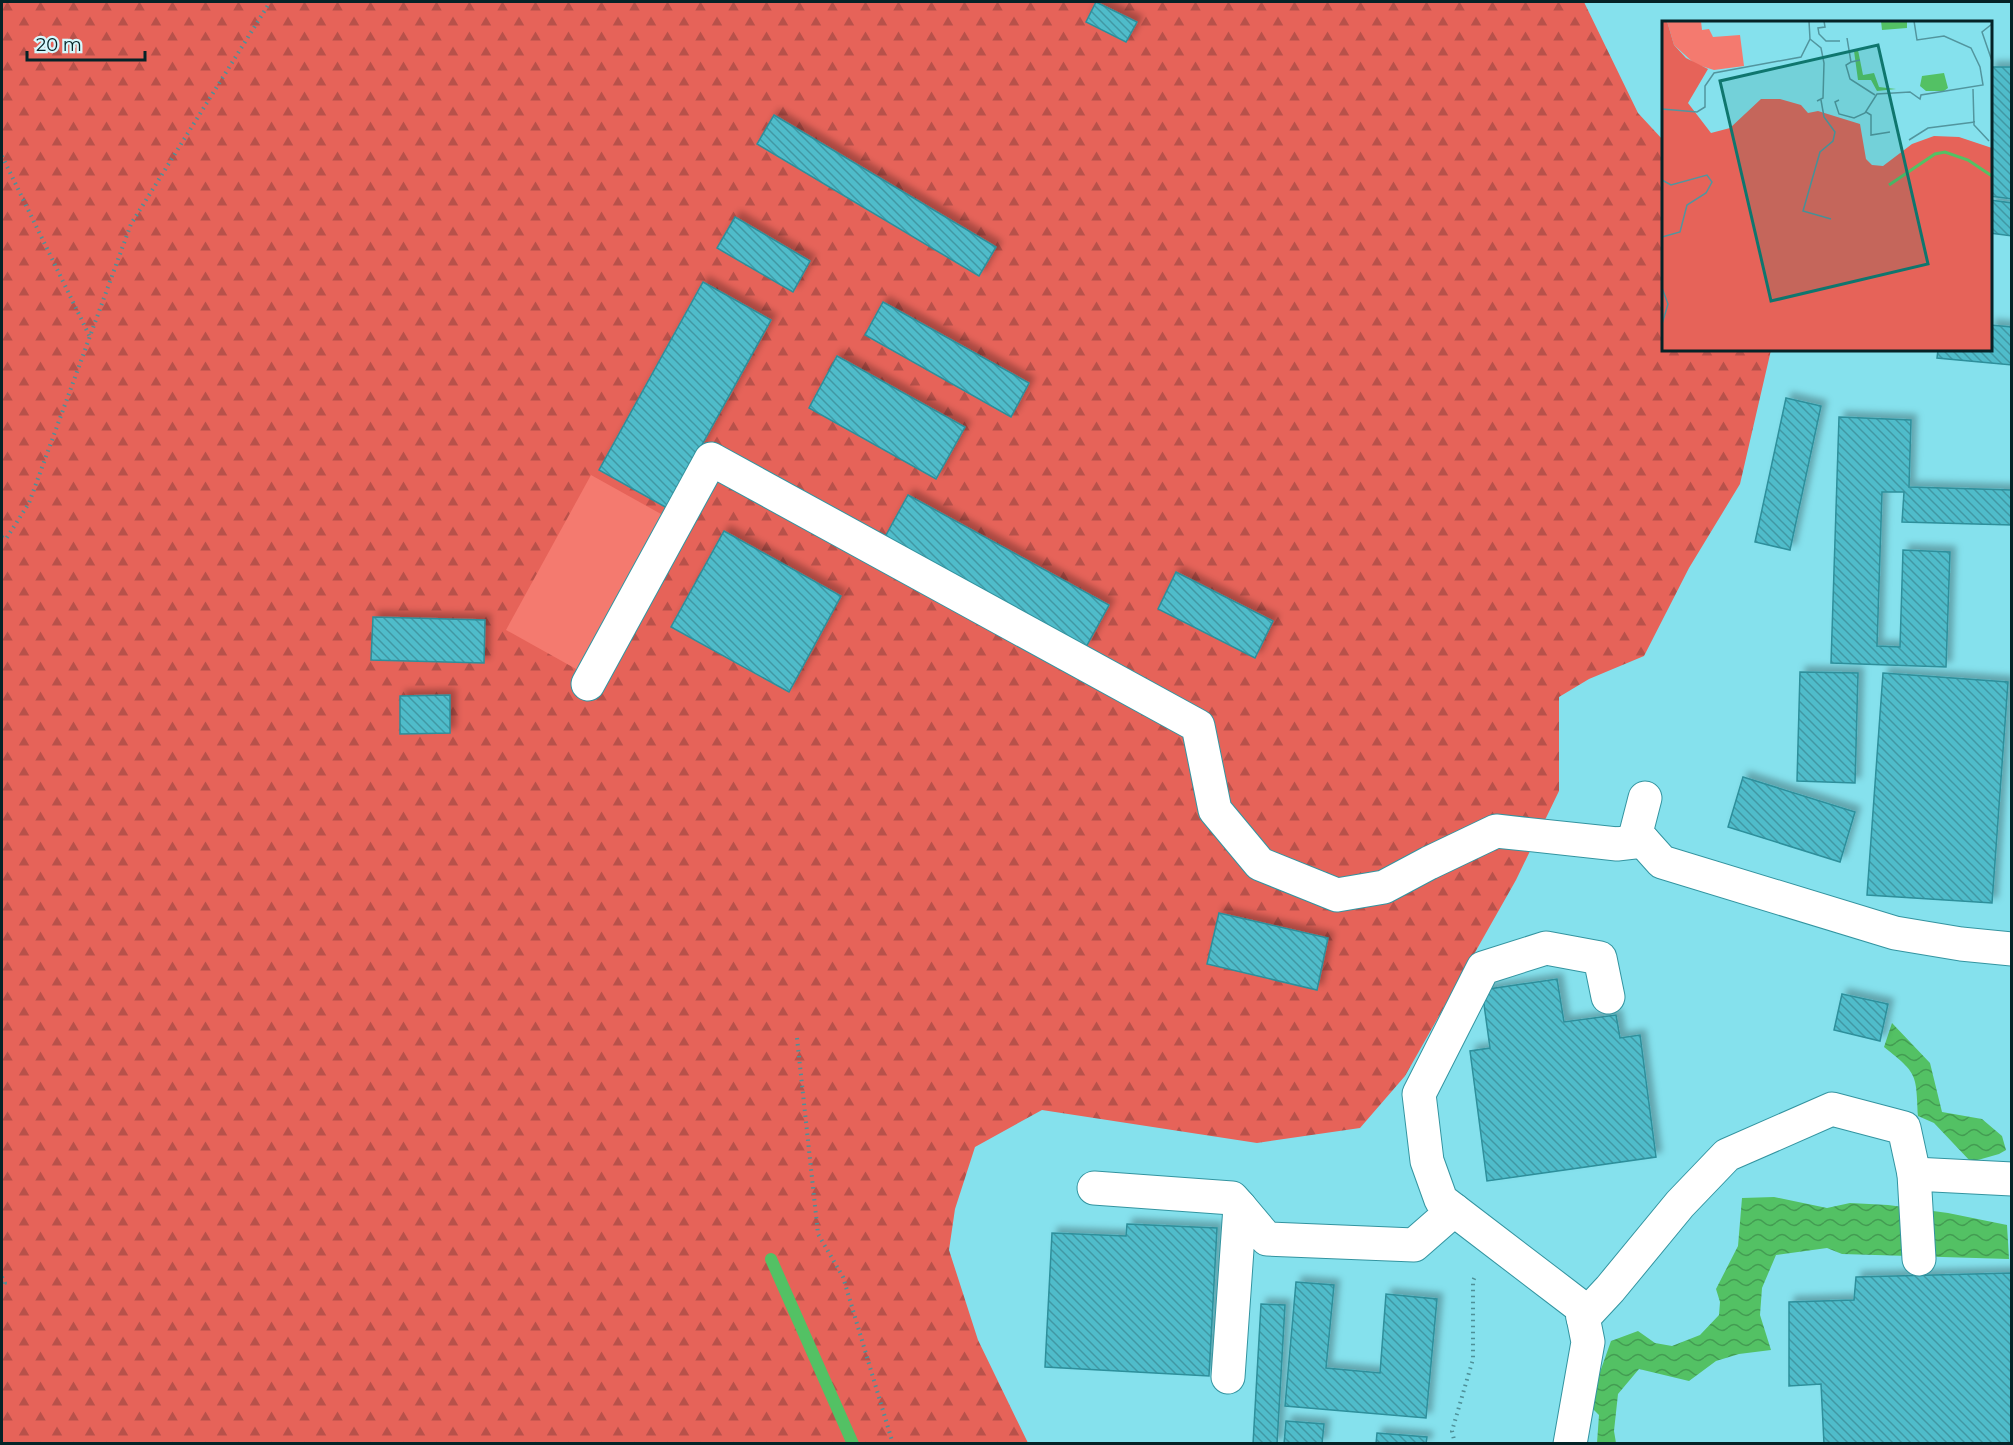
<svg xmlns="http://www.w3.org/2000/svg" width="2013" height="1445" viewBox="0 0 2013 1445" font-family="Montserrat,sans-serif">
<style>
.forest{fill:url(#forest-firs)}
.pitch{fill:#f47a6f}
.water{fill:url(#water-waves)}
.lines{fill:none;stroke-linecap:round;stroke-linejoin:round}
.stream{stroke:#53c164;stroke-width:12}
.building{fill:url(#building-back-hatch);stroke:#2d8f9b;stroke-width:1.5;filter:url(#shadow)}
.minor-casing{stroke:#3394a0;stroke-width:35}
.path{stroke:#4e9098;stroke-width:4;stroke-dasharray:1.5 4.5;stroke-linecap:butt}
.minor{stroke:#fff;stroke-width:33}
.inset-river{fill:none;stroke:#53c164;stroke-width:3}
.inset-road{fill:none;stroke:#52959e;stroke-width:1.5}
.view{fill:#0f766e;fill-opacity:0.15;stroke:#0f766e;stroke-width:3}
.inset-edge{fill:none;stroke:#052327;stroke-width:3}
</style>
<defs>
<pattern id="forest-firs" width="22" height="20" patternUnits="userSpaceOnUse" patternTransform="scale(1.5)"><rect width="22" height="20" fill="#e66359"/><path d="M5 1l3.5 6h-7zM16 11l3.5 6h-7z" fill="#b8514a"/></pattern>
<pattern id="water-waves" width="16" height="10" patternUnits="userSpaceOnUse" patternTransform="scale(1.5)"><rect width="16" height="10" fill="#53c164"/><path d="M0 5q4-4 8 0t8 0" fill="none" stroke="#439c52"/></pattern>
<pattern id="building-back-hatch" width="6" height="6" patternUnits="userSpaceOnUse" patternTransform="scale(1.5)"><rect width="6" height="6" fill="#50bcca"/><path d="M-1 5l2 2M0 0l6 6M5-1l2 2" fill="none" stroke="#4098a4"/></pattern>
<filter id="shadow"><feDropShadow dx="5.5" dy="-5.5" stdDeviation="3" flood-color="#0004"/></filter>
</defs>
<rect width="100%" height="100%" fill="#85e1ed"/>
<path class="forest" d="M2 2H1584L1638 113 1663 140 1664 350H1771L1740 484 1689 568 1644 656 1589 679 1559 697V791L1516 880 1405 1076 1360 1128 1257 1143 1042 1110 975 1147 955 1209 949 1250 978 1340 1028 1443 2 1444Z"/>
<path class="pitch" d="M591 475 670 519 585 674 506 630Z"/>
<g class="water">
<path d="M1892 1023 1930 1063 1942 1112 1982 1119 2002 1136 2006 1150 1999 1154 1971 1162 1934 1123 1918 1116C1916 1074 1918 1074 1884 1047Z"/>
<path d="M1774 1197 1827 1208 1850 1203 1888 1205 1948 1213 2007 1225 2009 1259 1842 1254 1827 1248 1776 1255 1762 1288 1760 1315 1771 1350 1739 1354 1716 1361 1689 1381 1639 1369 1618 1394 1614 1431 1616 1443H1597L1599 1415 1593 1409 1600 1372 1611 1341 1638 1331 1655 1343 1672 1346 1700 1335 1719 1315 1720 1302 1716 1289 1738 1246 1742 1198Z"/>
</g>
<g class="lines">
<path class="stream" d="M771 1259 853 1444"/>
</g>
<g class="building">
<path d="M1096 2 1137 22 1126 42 1086 22Z"/>
<path d="M1990 67H2012V199L1990 196Z"/>
<path d="M774 115 996 247 979 276 757 144Z"/>
<path d="M1990 200 2012 203V236L1990 233Z"/>
<path d="M735 217 810 261 793 292 717 248Z"/>
<path d="M703 282 771 320 667 508 599 470Z"/>
<path d="M883 302 1029 383 1011 417 865 335Z"/>
<path d="M1990 325 2012 327V365L1937 358 1938 350H1990Z"/>
<path d="M837 356 965 427 936 479 809 408Z"/>
<path d="M1786 398 1821 406 1790 550 1755 542Z"/>
<path d="M1839 417 1911 420 1909 487 2012 490V525L1902 522 1904 492H1882L1877 646 1900 647 1903 550 1950 552 1946 667 1831 663Z"/>
<path d="M908 495 1109 605 1086 647 885 537Z"/>
<path d="M724 531 841 596 789 692 671 627Z"/>
<path d="M1176 572 1273 621 1255 658 1158 609Z"/>
<path d="M373 617 485 620 484 663 371 660Z"/>
<path d="M1800 672 1858 673 1855 783 1797 781Z"/>
<path d="M1883 673 2008 682 1992 903 1867 895Z"/>
<path d="M450 695V733L400 734V696Z"/>
<path d="M1743 777 1855 812 1840 862 1728 827Z"/>
<path d="M1219 913 1328 938 1317 990 1207 964Z"/>
<path d="M1557 979 1564 1022 1616 1015 1620 1038 1640 1035 1656 1157 1487 1181 1470 1051 1490 1048 1482 990Z"/>
<path d="M1842 994 1888 1004 1880 1041 1834 1030Z"/>
<path d="M1127 1224 1217 1228 1209 1376 1045 1367 1052 1233 1126 1236Z"/>
<path d="M2012 1273V1444H1824L1821 1384 1789 1386V1302L1854 1300 1856 1277Z"/>
<path d="M1296 1282 1334 1285 1326 1368 1380 1373 1386 1294 1437 1299 1426 1418 1285 1406Z"/>
<path d="M1261 1304 1285 1305 1277 1444H1253Z"/>
<path d="M1286 1421 1324 1424 1322 1444H1284Z"/>
<path d="M1377 1433 1427 1437 1426 1444H1376Z"/>
</g>
<g class="lines">
<g class="minor-casing">
<g id="minor">
<path d="M588 684 711 459 1198 726 1215 810 1260 864 1337 895 1384 887 1429 863 1496 831 1617 844 1643 841"/>
<path d="M1645 798 1636 833 1662 862 1895 933 1961 944 2012 949"/>
<path d="M1094 1188 1232 1198 1240 1207"/>
<path d="M1919 1259 1914 1174 2012 1179"/>
<path d="M1583 1318 1610 1289 1680 1204 1727 1155 1832 1109 1904 1128 1914 1174"/>
<path d="M1228 1377 1240 1207 1267 1239 1414 1245 1454 1210"/>
<path d="M1570 1444 1588 1342 1581 1307 1441 1200 1427 1161 1419 1094 1483 968 1546 948 1600 958 1608 997"/>
</g>
</g>
<g class="path">
<path d="M2 156 90 337"/>
<path d="M2 537 6 539 29 503 131 224 270 2"/>
<path d="M797 1038 818 1234 843 1277 893 1444"/>
<path d="M2 1277 5 1283 2 1286"/>
<path d="M1455 1444 1452 1431 1473 1359V1281L1476 1274"/>
</g>
<use href="#minor" class="minor"/>
</g>
<g transform="translate(1662 21)">
<rect width="330" height="330" fill="#85e1ed"/>
<path d="M5 0H39L40 9 47 8 51 16 78 14 82 45 52 49 33 43 12 24Z" fill="#f47a6f"/>
<path d="M0 0H5L12 24 24 37 46 48 26 82 49 112 68 107 99 78H118L139 84 146 92 156 90 198 103 204 138 210 144 221 145 250 123 272 115 297 116 330 127V330H0Z" fill="#e66359"/>
<path d="M219 0H245V7L220 9ZM196 29 201 54 212 52 217 66 234 68 215 70 209 59H196L192 30ZM282 52 286 67 282 70H264L258 65 260 55Z" fill="#53c164"/>
<path class="inset-river" d="M227 164 273 133 283 131 306 139 330 155"/>
<path class="inset-road" d="M162 0 163 6 156 7 157 13 164 20H178M330 3 320 11 330 40M185 17 189 41 198 39M148 18 159 27 162 42 161 77 155 80M189 41 184 44 188 58 213 74M311 68 312 104 327 120M159 79 162 96 173 111 171 120 158 131 141 190 169 198M177 79 173 81 177 93 192 97 203 92 215 73 248 71 258 78 259 74 321 64 318 46 309 27 282 15 255 19 252 0M0 88 35 91 43 86V65L52 52 139 36 148 18 147 0M204 91 209 94V114L228 111M247 119 266 107 313 101M0 159 9 164 45 154 50 161 44 172 25 184 18 211 0 216M0 267 6 283 0 303"/>
<path class="view" d="M216 24 266 243 109 280 58 60Z"/>
<rect width="330" height="330" class="inset-edge"/>
</g>
<rect width="2013" height="1445" fill="none" stroke="#052327" stroke-width="6"/>
<path d="M27 51v9h118v-9" fill="none" stroke="#052327" stroke-width="3"/>
<text x="36" y="51" font-size="18" fill="#052327" stroke="#d6f8fd" stroke-width="4.5" paint-order="stroke">20 m</text>
</svg>
